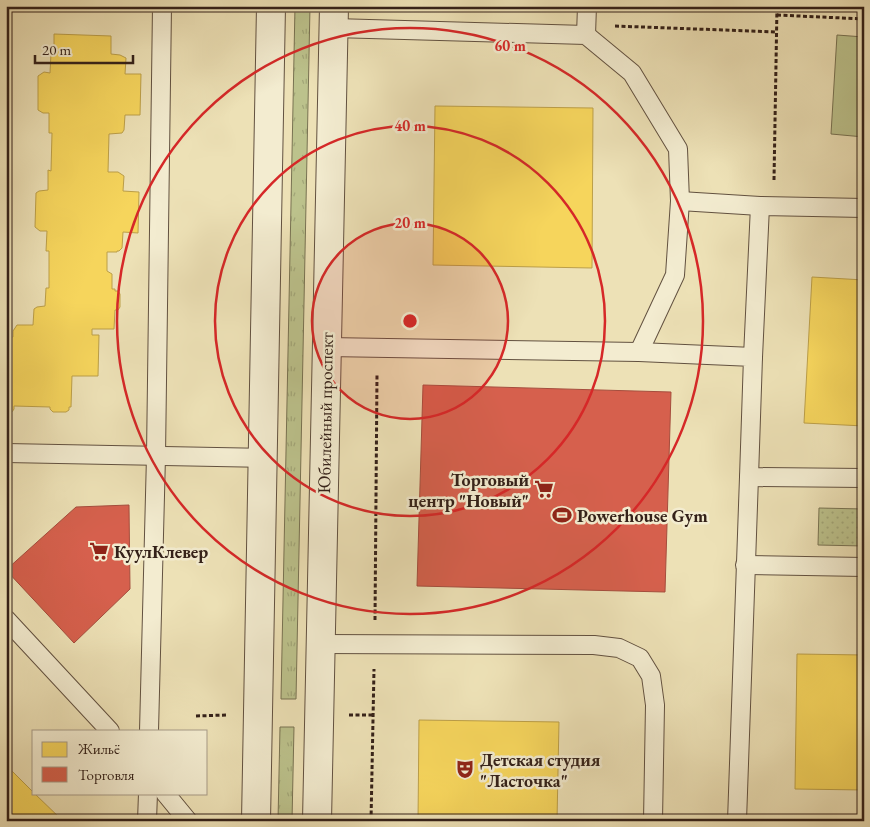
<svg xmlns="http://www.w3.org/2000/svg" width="870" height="827" viewBox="0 0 870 827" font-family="'EB Garamond',serif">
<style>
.grass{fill:url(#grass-tufts);stroke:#787252}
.park{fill:#bcc28c;stroke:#787252}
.garden{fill:url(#garden-dots);stroke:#787252}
.homes{fill:#f6d55c;stroke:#bc9f48}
.shops{fill:#d6604d;stroke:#a54d3d}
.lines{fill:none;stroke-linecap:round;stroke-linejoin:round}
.service-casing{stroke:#625140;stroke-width:20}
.tertiary-casing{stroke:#625140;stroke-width:30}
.path{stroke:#342119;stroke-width:3;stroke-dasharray:4 2.5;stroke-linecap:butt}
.service{stroke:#f3ecd0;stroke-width:18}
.tertiary{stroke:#f3ecd0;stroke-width:28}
.ring{fill:none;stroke:#d62828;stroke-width:2.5}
.labels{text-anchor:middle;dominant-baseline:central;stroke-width:5;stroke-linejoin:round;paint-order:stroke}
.street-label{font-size:18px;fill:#342119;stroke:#f3ecd0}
.poi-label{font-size:18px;font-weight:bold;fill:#342119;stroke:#f3ecd0;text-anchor:start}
.centre{fill:#d62828;stroke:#f3ecd0;stroke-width:2.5}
.ring-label{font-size:15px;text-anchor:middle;font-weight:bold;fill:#d62828;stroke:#f3ecd0;stroke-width:5;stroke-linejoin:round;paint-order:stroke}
</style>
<defs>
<pattern id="grass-tufts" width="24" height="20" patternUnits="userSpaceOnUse" patternTransform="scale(1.25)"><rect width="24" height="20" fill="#bcc28c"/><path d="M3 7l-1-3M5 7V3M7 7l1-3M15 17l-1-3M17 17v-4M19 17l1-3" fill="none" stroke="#a2a678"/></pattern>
<pattern id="garden-dots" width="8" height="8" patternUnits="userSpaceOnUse" patternTransform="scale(1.25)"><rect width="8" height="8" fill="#bcc28c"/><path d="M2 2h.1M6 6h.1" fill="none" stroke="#a2a678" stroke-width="1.8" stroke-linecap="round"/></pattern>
</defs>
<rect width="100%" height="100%" fill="#ede1b6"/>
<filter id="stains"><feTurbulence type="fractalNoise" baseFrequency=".004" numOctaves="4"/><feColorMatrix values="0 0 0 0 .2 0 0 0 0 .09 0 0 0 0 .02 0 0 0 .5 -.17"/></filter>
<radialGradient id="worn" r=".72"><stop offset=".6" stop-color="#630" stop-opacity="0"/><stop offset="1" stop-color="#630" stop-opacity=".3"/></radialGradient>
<g class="grass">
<path d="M295 6H310L296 699H281Z"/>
<path d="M280 727H294L292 821H278Z"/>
</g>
<path class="park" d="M837 35 864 37V137L831 134Z"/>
<path class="garden" d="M819 508 864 509V546L818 545Z"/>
<g class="homes">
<path d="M54 34 111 36V54L120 55 126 58 125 74H141L140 115H125L124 130 122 133 109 134 108 172H118L124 176 123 191 139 192 138 233 123 232 122 248 119 251H117V252H107V271L112 274V289H115V291H118L120 294V307L118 310H115L114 329H92V335H99L98 376H72L71 407H69V410L66 412H53L50 409V407L14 406V409L12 412H6V337H13V331L17 325H33L34 309 37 307 45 306 46 288H49V251H46L47 231H40L35 227 36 193 39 191 48 190V170L51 171 52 133H49V113H43L38 110V76L44 72 50 73 51 53H54Z"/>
<path d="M435 106 593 108 592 268 433 265Z"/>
<path d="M812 277 864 280V426L804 423Z"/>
<path d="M797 654 864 655V790L795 789Z"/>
<path d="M419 720 559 722 557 821H418Z"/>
<path d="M6 765 34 793 63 821H6Z"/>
</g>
<g class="shops">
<path d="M423 385 671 392 665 592 417 586Z"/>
<path d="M129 505 130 589 74 643 6 570 76 507Z"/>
</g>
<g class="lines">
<g class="service-casing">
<g id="service">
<path d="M586 35 587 6"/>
<path d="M680 201 760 206"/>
<path d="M327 347 639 352 675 275 680 201 678 149 632 73 586 35 334 28"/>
<path d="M639 352 753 357 749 477 864 478"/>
<path d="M753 357 760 206 864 208"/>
<path d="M6 453 263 458"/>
<path d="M745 565 864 567"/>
<path d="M6 619 110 731"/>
<path d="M320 644 594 645 619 648 640 658 651 676 655 705 653 821"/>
<path d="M149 731 156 456 162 6"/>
<path d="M165 793 188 821"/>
<path d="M147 821 148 793"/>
<path d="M737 821 749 477"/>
</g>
</g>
<g class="tertiary-casing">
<g id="tertiary">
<path d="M256 821 271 6"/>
<path d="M317 821 334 6"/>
</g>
</g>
<g class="path">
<path d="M777 15 864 19"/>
<path d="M615 26 777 32"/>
<path d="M774 180 777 6"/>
<path d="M375 620 377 374"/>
<path d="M349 715H373"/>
<path d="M196 716 227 715"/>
<path d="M371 821 374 669"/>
</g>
<use href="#service" class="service"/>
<use href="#tertiary" class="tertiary"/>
</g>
<circle cx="410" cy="321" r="98" fill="#d62828" fill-opacity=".12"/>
<g class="ring">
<circle cx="410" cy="321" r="98"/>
<circle cx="410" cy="321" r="195"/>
<circle cx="410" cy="321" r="293"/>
</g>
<defs>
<g id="supermarket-bare" transform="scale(1.5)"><path d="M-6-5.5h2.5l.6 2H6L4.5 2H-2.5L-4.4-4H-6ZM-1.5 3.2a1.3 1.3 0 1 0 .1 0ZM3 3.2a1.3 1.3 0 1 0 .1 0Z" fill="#8f2418" stroke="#f3ecd0" stroke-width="2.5" paint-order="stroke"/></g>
<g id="stadium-bare" transform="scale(1.5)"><path d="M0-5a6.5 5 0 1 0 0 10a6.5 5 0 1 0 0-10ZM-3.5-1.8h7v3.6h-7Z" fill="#8f2418" stroke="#f3ecd0" stroke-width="2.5" paint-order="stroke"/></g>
<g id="theatre-bare" transform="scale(1.5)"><path d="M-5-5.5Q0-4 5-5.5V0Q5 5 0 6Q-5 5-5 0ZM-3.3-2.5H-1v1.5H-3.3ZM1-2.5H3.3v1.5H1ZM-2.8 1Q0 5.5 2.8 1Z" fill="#8f2418" stroke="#f3ecd0" stroke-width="2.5" paint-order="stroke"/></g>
</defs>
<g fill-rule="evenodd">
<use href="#supermarket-bare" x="544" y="489"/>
<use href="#stadium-bare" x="562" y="515"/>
<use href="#supermarket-bare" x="99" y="551"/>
<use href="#theatre-bare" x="465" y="769"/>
</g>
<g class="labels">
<g class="street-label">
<text transform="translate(325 413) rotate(-89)">Юбилейный проспект</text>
</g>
<g class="poi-label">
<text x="529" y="479" text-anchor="end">Торговый<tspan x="529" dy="21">центр "Новый"</tspan></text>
<text x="577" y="515">Powerhouse Gym</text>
<text x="114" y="551">КуулКлевер</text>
<text x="480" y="759">Детская студия<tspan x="480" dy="21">"Ласточка"</tspan></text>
</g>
</g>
<circle cx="410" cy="321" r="8" class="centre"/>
<g class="ring-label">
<text x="510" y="51">60 m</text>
<text x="410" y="131">40 m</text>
<text x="410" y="228">20 m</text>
</g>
<rect width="870" height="827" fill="none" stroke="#ede1b6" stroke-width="25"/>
<rect x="8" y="8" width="855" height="812" fill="none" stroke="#342119" stroke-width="2.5"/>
<rect x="12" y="12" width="845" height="802" fill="none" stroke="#342119"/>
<rect x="32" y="730" width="175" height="65" fill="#f3ecd0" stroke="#a79b87"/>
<rect x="42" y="742" width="25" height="15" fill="#f6d55c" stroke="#a79b87"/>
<text x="78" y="754" font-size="15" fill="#342119">Жильё</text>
<rect x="42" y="767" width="25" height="15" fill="#d6604d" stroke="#a79b87"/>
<text x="78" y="780" font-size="15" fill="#342119">Торговля</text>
<path d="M35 55v8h98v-8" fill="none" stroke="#342119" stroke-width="2.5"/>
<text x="42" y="55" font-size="15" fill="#342119" stroke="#f3ecd0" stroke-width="4" paint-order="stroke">20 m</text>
<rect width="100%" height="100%" filter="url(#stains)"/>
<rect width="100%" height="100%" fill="url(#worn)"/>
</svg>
